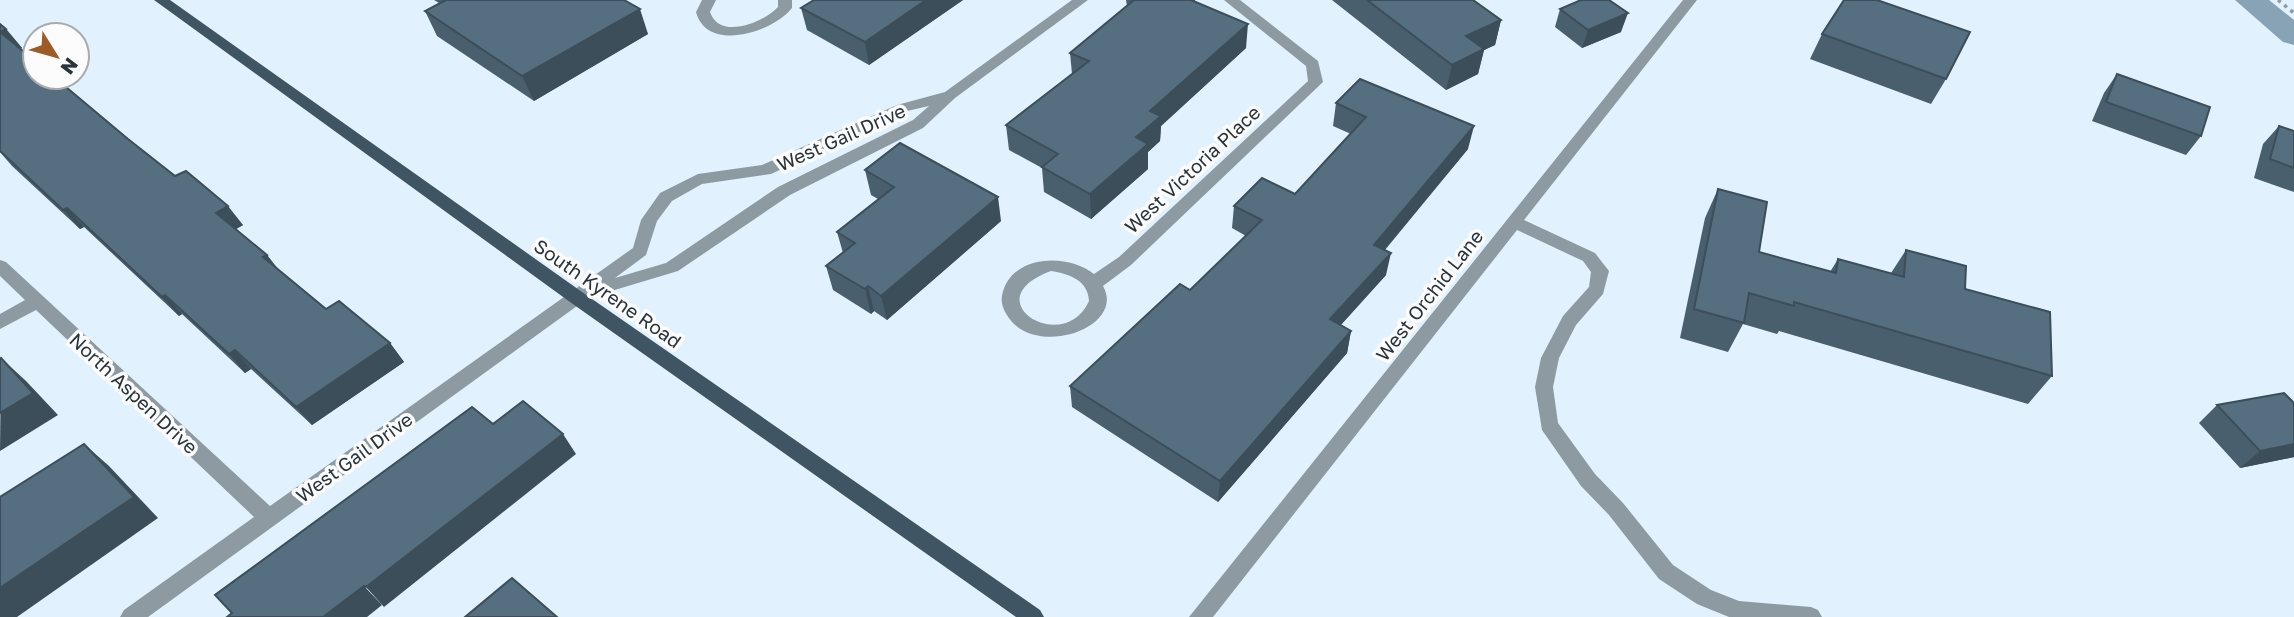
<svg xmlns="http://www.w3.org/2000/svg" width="2294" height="617" viewBox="0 0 2294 617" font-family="'Golos Text',sans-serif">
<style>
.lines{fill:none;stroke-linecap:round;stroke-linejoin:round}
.canal{fill:#88a3b5;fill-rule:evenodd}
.path{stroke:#8d9ba5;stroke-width:3.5;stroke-dasharray:3.5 4.5;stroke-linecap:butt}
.minor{fill:#8e9aa2;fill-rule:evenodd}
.major{fill:#405563;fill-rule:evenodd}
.wall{fill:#495f6e}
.shaded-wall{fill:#3c4e5a}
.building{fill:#556f80;stroke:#3c4e5a;stroke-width:2}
.labels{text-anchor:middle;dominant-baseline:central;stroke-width:7;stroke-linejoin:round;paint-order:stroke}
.street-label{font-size:19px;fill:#28333b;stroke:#fcfcfc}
</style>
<rect width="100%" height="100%" fill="#e1f2fe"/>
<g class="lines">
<path class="canal" d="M2235 0H2269L2294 20V45L2283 42Z"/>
<path class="path" d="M2278 0 2294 13"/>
<g class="minor">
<path d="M702 0H716L710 12C720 41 764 22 778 7V0H792V8C772 33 707 53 696 12Z"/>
<path d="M1072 0H1088L955 98 923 128 790 195 678 271 588 298 148 617H120L124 610 254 517 36 310 0 329V314L25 300 0 276V260L6 262 270 506 633 248 641 220 660 193 698 174 762 165 897 105 945 92ZM929 106 913 120 778 187 666 263 615 278 646 255 657 221 672 201 702 184 771 174 907 111Z"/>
<path d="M1224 0H1240L1318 61 1323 82 1131 265 1103 286C1125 325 1047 355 1014 324 1007 317 1000 306 1002 296 1009 255 1067 252 1094 274L1119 257 1308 81 1306 66ZM1051 271C1069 274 1088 280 1089 301 1064 357 972 300 1051 271Z"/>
<path d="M1683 0H1697L1524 220 1595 253 1609 271 1603 294 1576 325 1559 358 1553 387 1558 423 1595 474 1623 503 1673 565 1711 590 1739 601 1811 607 1818 610 1822 617H1729L1697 604 1659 579 1609 515 1581 486 1542 430 1535 387 1541 358 1563 316 1589 287 1591 272 1583 261 1517 230 1213 617H1189Z"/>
</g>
<path class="major" d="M154 0H170L582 292 1040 610 1044 617H1016L570 302Z"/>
</g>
<g class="wall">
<path d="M434 0H624L648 34 534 101 437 36 425 11 439 3Z"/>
<path d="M963 0 869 65 807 30 801 8Z"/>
<path d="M1126 0H1195V2L1246 48 1161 126 1160 141 1148 152V169L1091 219 1044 192 1042 168 1009 150 1006 125 1072 74 1070 53 1127 6Z"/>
<path d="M1332 0H1473L1501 20 1495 45 1484 50 1478 74 1446 90Z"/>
<path d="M1560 9 1621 32 1582 48 1555 27Z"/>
<path d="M0 24 6 29 22 48 20 49 128 139 175 176 243 225 236 229 267 255 279 271 326 309 390 343 404 362 312 425 251 369 245 373 182 314 179 316 84 227 80 229 12 166 0 152Z"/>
<path d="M1822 34 1946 79 1931 104 1810 59Z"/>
<path d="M2117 74 2201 136 2186 155 2092 121 2104 93Z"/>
<path d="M1336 103 1468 149 1385 250 1386 275 1341 325 1351 331 1347 353 1218 502 1072 407 1070 386 1190 290 1246 236 1232 228 1234 206 1295 194 1351 134 1333 126Z"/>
<path d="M2279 126 2294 131V192L2254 178 2263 144Z"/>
<path d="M865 170 1001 221 887 320 874 311 871 314 833 290 826 266 843 253 837 232 878 199 871 195Z"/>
<path d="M1718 189 1759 252 1830 272 1838 259 1891 273 1906 250 1965 289 2052 376 2028 404 1779 331 1777 334 1743 324 1728 352 1680 338 1705 218Z"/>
<path d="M2294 403V457L2240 468 2199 423 2217 405Z"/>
</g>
<g class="shaded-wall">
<path d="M926 0H963L869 65 865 42Z"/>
<path d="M640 9 648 34 534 101 522 76Z"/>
<path d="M1628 13 1621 32 1582 48 1588 30Z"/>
<path d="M1501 20 1495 45 1484 50 1478 74 1446 90 1452 65 1466 36Z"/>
<path d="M1248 24 1246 48 1161 126 1160 141 1148 152V169L1091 219 1090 194 1136 137 1150 111Z"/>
<path d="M6 29 22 48 16 51 0 32Z"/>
<path d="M1474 126 1468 149 1370 267 1374 245Z"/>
<path d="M998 197 1001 221 887 320 881 296Z"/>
<path d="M228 206 243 225 231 232 216 213Z"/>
<path d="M67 208 84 227 80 229 63 210Z"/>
<path d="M1391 253 1386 275 1326 341 1330 319Z"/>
<path d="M267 255 282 274 263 257Z"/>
<path d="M868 286 874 311 871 314 865 289Z"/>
<path d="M165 295 182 314 179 316 162 297Z"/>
<path d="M1351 331 1347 353 1218 502 1220 481Z"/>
<path d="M390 343 404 362 312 425 296 407Z"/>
<path d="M235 350 251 369 245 373 229 354Z"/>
<path d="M1 358 26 381 58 415 0 451Z"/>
<path d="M563 434 576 454 384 607 366 587Z"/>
<path d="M84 444 109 466 158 518 17 617H0V588Z"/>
<path d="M2294 444V457L2240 468 2260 451Z"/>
<path d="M364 586 382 605 367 617H323Z"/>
</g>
<g class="building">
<path d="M446 0H624L640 9 522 76 425 11Z"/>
<path d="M814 0H926L865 42 801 8Z"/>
<path d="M1134 0H1191L1248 24 1150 111 1161 116 1136 137 1148 144 1090 194 1042 167 1058 154 1006 125 1089 61 1070 53Z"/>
<path d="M1367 0H1473L1501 20 1466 36 1484 49 1452 65Z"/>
<path d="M1581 0H1609L1628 13 1588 30 1560 9Z"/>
<path d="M1844 0H1877L1970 32 1946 79 1822 34Z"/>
<path d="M0 24 6 29 0 32Z"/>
<path d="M0 32 35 61V77H54L128 139 175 176 186 171 228 206 216 213 267 255 263 257 326 309 339 301 390 343 296 407 235 350 229 354 165 295 162 297 67 208 63 210 0 151Z"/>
<path d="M2117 74 2210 107 2201 136 2106 102Z"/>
<path d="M1360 79 1474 126 1374 245 1391 253 1330 319 1351 331 1220 481 1070 386 1180 284 1190 290 1262 220 1234 206 1262 178 1295 194 1366 117 1336 103Z"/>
<path d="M2279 126 2294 131V168L2270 159Z"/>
<path d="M900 143 998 197 881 296 868 286 865 289 826 266 855 243 837 232 894 187 865 170Z"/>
<path d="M1718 189 1767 202 1759 252 1836 273 1838 259 1904 277 1906 250 1966 266 1965 289 2050 312 2052 376 1794 302V306L1749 293 1744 323 1694 309Z"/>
<path d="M1 358 33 393 0 413V359Z"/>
<path d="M2284 393 2294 403V444L2260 451 2217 405Z"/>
<path d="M523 401 563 434 366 587 364 586 323 617H227L232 613 215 595 472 407 493 424Z"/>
<path d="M84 444 134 497 0 588V497Z"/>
<path d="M512 578 557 617H465Z"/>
</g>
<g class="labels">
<g class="street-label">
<text transform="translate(841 137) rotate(-24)">West Gail Drive</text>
<text transform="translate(1192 169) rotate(-43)">West Victoria Place</text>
<text transform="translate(608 293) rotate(35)">South Kyrene Road</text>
<text transform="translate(1429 295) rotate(-52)">West Orchid Lane</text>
<text transform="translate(134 393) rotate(43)">North Aspen Drive</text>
<text transform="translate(354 457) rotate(-36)">West Gail Drive</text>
</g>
</g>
<g transform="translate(56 56) rotate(127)"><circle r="33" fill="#fcfcfc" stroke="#a7acaf" stroke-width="2"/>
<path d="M0-5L12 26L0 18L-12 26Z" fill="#9d5c27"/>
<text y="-10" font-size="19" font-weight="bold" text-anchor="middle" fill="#28333b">N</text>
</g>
</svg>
